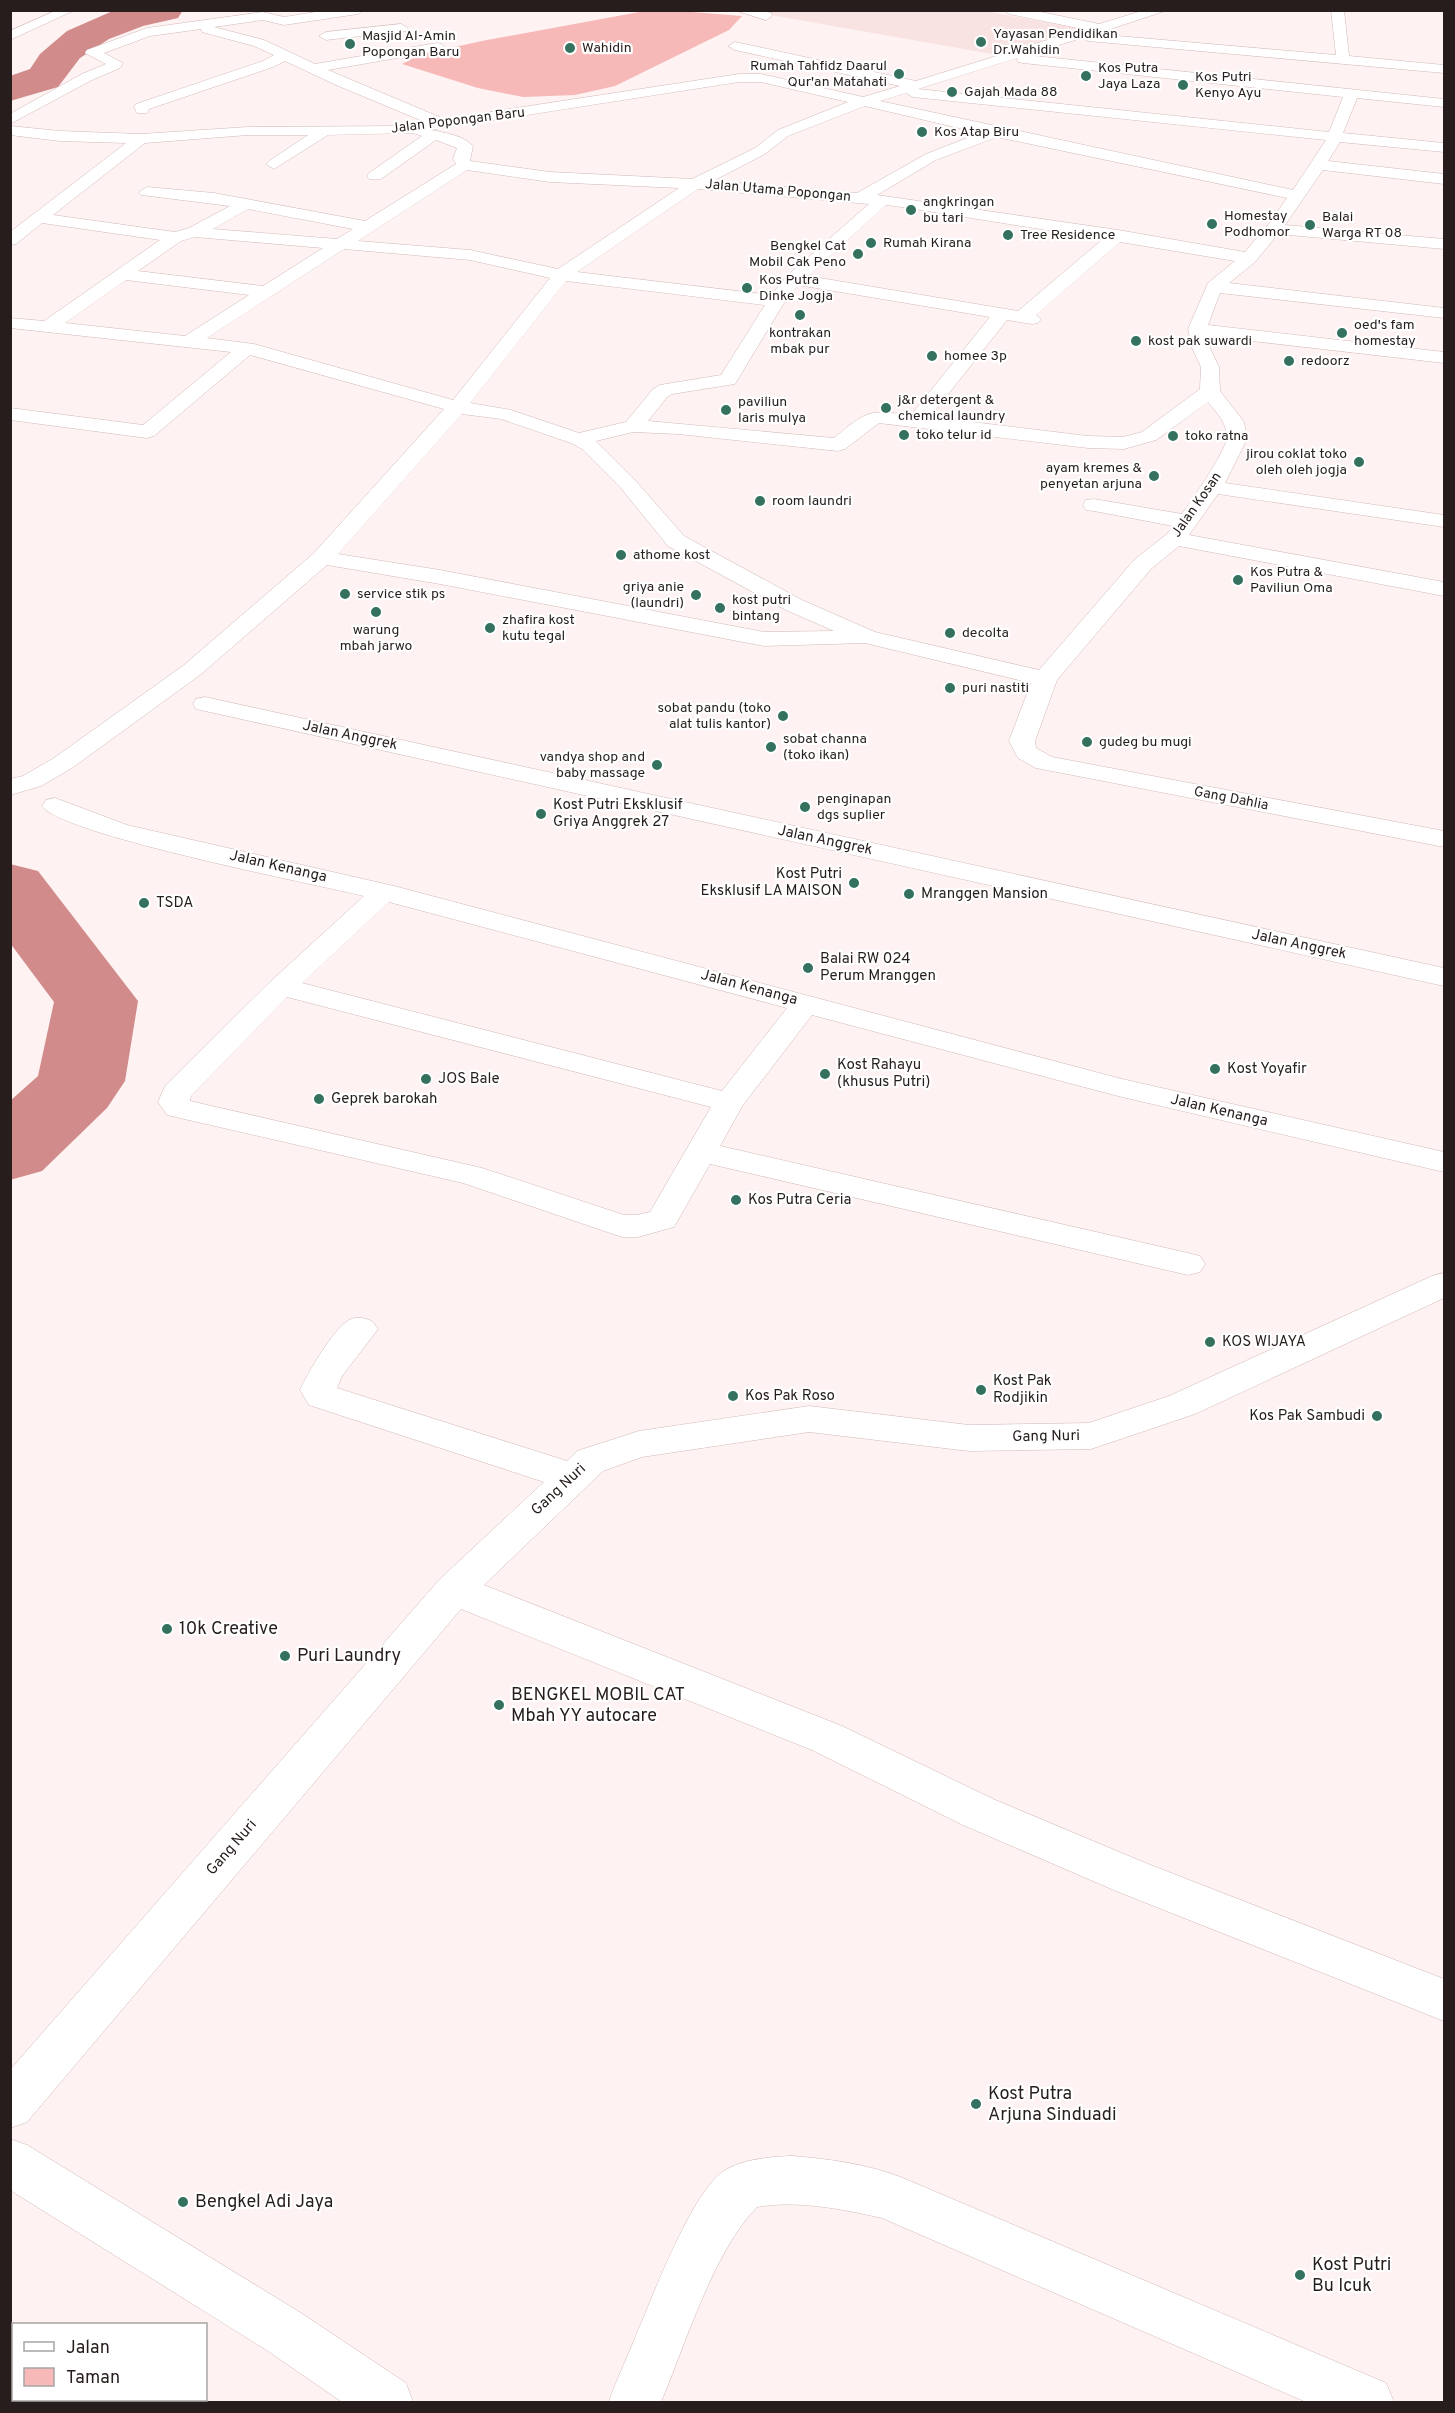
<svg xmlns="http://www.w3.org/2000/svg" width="1455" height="2413" viewBox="0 0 1455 2413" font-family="Overpass,sans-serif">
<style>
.built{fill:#f9e3e2}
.green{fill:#f6b9b7}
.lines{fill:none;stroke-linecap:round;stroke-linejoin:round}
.river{fill:#d08b8a;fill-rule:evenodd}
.minor-casing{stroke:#d3b9b8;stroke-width:1}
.minor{fill:#fff;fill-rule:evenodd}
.poi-dot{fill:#34725f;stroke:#fff;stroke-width:2}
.labels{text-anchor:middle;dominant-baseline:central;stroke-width:4.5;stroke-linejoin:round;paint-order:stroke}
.far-poi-label{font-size:14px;fill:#261d1c;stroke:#fff;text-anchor:start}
.far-street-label{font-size:14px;fill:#261d1c;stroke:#fff}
.street-label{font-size:15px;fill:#261d1c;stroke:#fff}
.poi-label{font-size:15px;fill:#261d1c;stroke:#fff;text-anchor:start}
.near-poi-label{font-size:18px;fill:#261d1c;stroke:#fff;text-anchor:start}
</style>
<rect width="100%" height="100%" fill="#fef2f2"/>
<path class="built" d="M748 11H985L1081 29 998 55Z"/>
<path class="green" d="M645 11H680L742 16 729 30 615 86 575 95 523 97 478 88 402 64 419 55 482 41Z"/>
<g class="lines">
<g class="river">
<path d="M115 10H183L178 18 143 26 109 39 80 58 58 87 10 101V76L30 69 40 54 67 31Z"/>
<path d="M10 864 38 871 138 1001 125 1081 107 1108 42 1171 10 1180V1101L38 1076 54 1002 10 943Z"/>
</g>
<g class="minor-casing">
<g id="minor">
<path d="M57 10H75L10 40V31Z"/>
<path d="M328 10H364L358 14 284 25 263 20 214 27 264 40 315 64 437 43 442 44 444 47 442 50 437 51 328 70 444 119 739 74H761L863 97 900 86 735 50 728 46 735 42 916 81 1083 29 1009 14 1003 10H1031L1099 24 1145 10H1168L1095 34 1336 55 1331 10H1344L1349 56 1444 65V73L1088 41 1082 38 1026 55 1444 99V107L1357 98 1343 133 1444 143V152L1340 142 1328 161 1444 174V184L1323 170 1285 225 1444 239V249L1278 234 1255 262 1229 283 1444 308V318L1220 293 1208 325 1444 352V363L1208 336 1210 348 1219 367 1220 391 1244 422 1247 439 1225 483 1444 515V527L1218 494 1189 535 1444 582V596L1179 546 1151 569 1057 680 1035 741 1036 748 1052 757 1444 831V847L1036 768 1018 758 1009 741 1031 683 865 643 764 646 440 584 327 565 200 675 72 768 41 786 10 795V779L23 776 54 758 184 665 314 553 444 409 250 355 154 436 147 438 10 420V408L143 425 231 352 10 328V318L44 321 160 240 42 223 16 244 10 245V232L126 143 60 141 10 135V126L60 131 141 134 248 127 400 126 425 122 336 85 285 61 273 67 149 109 147 113H137L134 107 136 104 263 61 274 55 254 46 202 32 201 29 150 36 104 53 123 63 120 68 92 80 10 124V114L82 74 106 64 85 53 87 50 147 28 263 12 284 17ZM1017 58 1018 62 1023 63 1343 97 1329 132 918 89ZM739 82H761L848 102 778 130 755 148 692 179 550 172 470 161 473 146C463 135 445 133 431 130ZM906 93 913 97 1326 140 1293 190 880 101ZM865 106 980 133 926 154 857 193 713 181 765 154 788 136ZM413 133 422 136 369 173 367 176 369 179H381L436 140 457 148 453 159 456 164 365 221 214 193 147 187 139 192 141 195 230 206 189 228 175 232 53 215 145 143 248 135H308L269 161 266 164 274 169 328 135ZM997 137 1287 198 1268 225 1245 252 1118 230 877 195 936 160ZM467 170 550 182 679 188 558 269 470 250 358 241ZM698 189 869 204 788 275 771 295 577 272ZM886 205 902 207 1103 239 1018 311 808 276ZM248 209 353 229 337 239 213 229ZM195 237 323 248 263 286 138 271 181 241ZM1120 242 1235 261 1208 283 1188 329 1192 348 1201 367 1200 389 1142 432 1123 437 1088 436 930 417 1007 320 1032 324 1038 323 1041 319 1036 315ZM344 249 470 260 550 278 453 400 254 344 207 338ZM126 280 249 295 185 336 65 323ZM566 281 765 305 721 375 660 385 653 389 626 422 579 433 511 410 470 403ZM798 285 990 317 911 415C867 410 868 410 834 438L648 421 667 397 672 394 735 384 784 303ZM1208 402C1216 412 1228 424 1227 438 1225 453 1191 501 1182 514L1094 499 1086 500 1083 505 1086 510 1094 511 1173 526 1167 534 1135 559 1039 670 875 632 802 600 684 536 634 479 596 441 633 432 678 434 838 451 845 449 879 423 1088 448 1124 449 1156 440ZM462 414 501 419 571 443 582 449 620 487 668 546 786 610 834 631 764 632 440 570 338 554Z"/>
<path d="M734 10H759L771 13 772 16 766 20Z"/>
<path d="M401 24 408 28 406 31 326 40 319 36 326 32Z"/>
<path d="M205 697 1444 968V986L196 709 193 704 196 699Z"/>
<path d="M55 798 127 825 394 886 1122 1079 1444 1152V1172L1118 1096 812 1015 743 1105 720 1146 1188 1253 1200 1256 1205 1264 1200 1272 1188 1275 710 1164 674 1227 638 1237H622L463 1183 167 1115 158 1102 165 1086 271 981 364 896C315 884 62 835 42 806L46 800ZM389 902 787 1008 722 1091 302 983ZM287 997 711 1107 650 1212 637 1215H624L482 1168 190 1101 191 1096Z"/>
<path d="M1444 1273V1298L1195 1414 1091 1449 969 1451 809 1432 642 1457 603 1471 484 1585 842 1726 993 1799 1148 1864 1444 1979V2021L1116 1891 963 1825 812 1750 461 1609 27 2122 10 2128V2070L440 1579 544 1482 309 1405 300 1390C307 1374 334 1328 349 1320 357 1316 364 1318 372 1321L378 1329 342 1376 337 1388 567 1461 577 1451 639 1431 809 1406 969 1425 1089 1423 1169 1396 1432 1276Z"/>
<path d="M10 2139 27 2145 301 2313 406 2383 413 2402H342L265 2349 10 2190Z"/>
<path d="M792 2156C829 2159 868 2164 903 2178L1386 2383 1394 2402H1306L882 2218C841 2209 799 2200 757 2207 714 2250 685 2345 661 2402H609C615 2383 625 2363 633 2343 650 2303 689 2198 721 2173 740 2159 769 2157 792 2156Z"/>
</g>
</g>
<use href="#minor" class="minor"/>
</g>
<g class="poi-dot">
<circle cx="981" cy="42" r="6"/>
<circle cx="350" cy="44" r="6"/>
<circle cx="570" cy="48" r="6"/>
<circle cx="899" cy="74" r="6"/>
<circle cx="1086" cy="76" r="6"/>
<circle cx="1183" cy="85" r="6"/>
<circle cx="952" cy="92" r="6"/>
<circle cx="922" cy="132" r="6"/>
<circle cx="911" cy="210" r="6"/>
<circle cx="1212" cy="224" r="6"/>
<circle cx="1310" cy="225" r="6"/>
<circle cx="1008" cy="235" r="6"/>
<circle cx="871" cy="243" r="6"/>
<circle cx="858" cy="254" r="6"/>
<circle cx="747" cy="288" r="6"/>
<circle cx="800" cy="315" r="6"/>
<circle cx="1342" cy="333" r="6"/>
<circle cx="1136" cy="341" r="6"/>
<circle cx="932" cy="356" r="6"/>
<circle cx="1289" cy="361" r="6"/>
<circle cx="886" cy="408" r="6"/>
<circle cx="726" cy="410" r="6"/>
<circle cx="904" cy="435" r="6"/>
<circle cx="1173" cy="436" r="6"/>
<circle cx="1359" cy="462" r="6"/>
<circle cx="1154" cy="476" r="6"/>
<circle cx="760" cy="501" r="6"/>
<circle cx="621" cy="555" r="6"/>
<circle cx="1238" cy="580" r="6"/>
<circle cx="345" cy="594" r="6"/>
<circle cx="696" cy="595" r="6"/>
<circle cx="720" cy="608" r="6"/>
<circle cx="376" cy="612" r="6"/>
<circle cx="490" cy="628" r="6"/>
<circle cx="950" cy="633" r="6"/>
<circle cx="950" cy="688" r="6"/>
<circle cx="783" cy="716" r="6"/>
<circle cx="1087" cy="742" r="6"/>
<circle cx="771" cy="747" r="6"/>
<circle cx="657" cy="765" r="6"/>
<circle cx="805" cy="807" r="6"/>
<circle cx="541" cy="814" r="6"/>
<circle cx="854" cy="883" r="6"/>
<circle cx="909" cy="894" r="6"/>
<circle cx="144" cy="903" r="6"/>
<circle cx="808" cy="968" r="6"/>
<circle cx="1215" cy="1069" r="6"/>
<circle cx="825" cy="1074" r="6"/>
<circle cx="426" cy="1079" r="6"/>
<circle cx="319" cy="1099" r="6"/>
<circle cx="736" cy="1200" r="6"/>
<circle cx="1210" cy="1342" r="6"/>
<circle cx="981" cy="1390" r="6"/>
<circle cx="733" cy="1396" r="6"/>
<circle cx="1377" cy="1416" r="6"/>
<circle cx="167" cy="1629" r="6"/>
<circle cx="285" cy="1656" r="6"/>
<circle cx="499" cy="1705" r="6"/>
<circle cx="976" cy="2104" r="6"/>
<circle cx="183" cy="2202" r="6"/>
<circle cx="1300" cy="2275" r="6"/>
</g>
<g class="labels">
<g class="far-poi-label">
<text x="993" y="34">Yayasan Pendidikan<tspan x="993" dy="16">Dr.Wahidin</tspan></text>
<text x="362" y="36">Masjid Al-Amin<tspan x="362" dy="16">Popongan Baru</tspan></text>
<text x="582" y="48">Wahidin</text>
<text x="887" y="66" text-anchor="end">Rumah Tahfidz Daarul<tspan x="887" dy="16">Qur'an Matahati</tspan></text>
<text x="1098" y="68">Kos Putra<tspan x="1098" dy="16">Jaya Laza</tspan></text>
<text x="1195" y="77">Kos Putri<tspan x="1195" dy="16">Kenyo Ayu</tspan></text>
<text x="964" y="92">Gajah Mada 88</text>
<text x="934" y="132">Kos Atap Biru</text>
<text x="923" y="202">angkringan<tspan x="923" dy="16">bu tari</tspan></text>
<text x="1224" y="216">Homestay<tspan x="1224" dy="16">Podhomor</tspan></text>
<text x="1322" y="217">Balai<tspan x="1322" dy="16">Warga RT 08</tspan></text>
<text x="1020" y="235">Tree Residence</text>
<text x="883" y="243">Rumah Kirana</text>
<text x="846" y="246" text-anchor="end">Bengkel Cat<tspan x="846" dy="16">Mobil Cak Peno</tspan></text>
<text x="759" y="280">Kos Putra<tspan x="759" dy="16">Dinke Jogja</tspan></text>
<text x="1354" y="325">oed's fam<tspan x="1354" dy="16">homestay</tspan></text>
<text x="800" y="333" text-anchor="middle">kontrakan<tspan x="800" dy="16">mbak pur</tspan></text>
<text x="1148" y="341">kost pak suwardi</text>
<text x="944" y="356">homee 3p</text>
<text x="1301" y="361">redoorz</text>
<text x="898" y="400">j&amp;r detergent &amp;<tspan x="898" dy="16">chemical laundry</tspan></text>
<text x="738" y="402">paviliun<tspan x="738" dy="16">laris mulya</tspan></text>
<text x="916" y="435">toko telur id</text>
<text x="1185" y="436">toko ratna</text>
<text x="1347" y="454" text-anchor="end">jirou coklat toko<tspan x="1347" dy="16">oleh oleh jogja</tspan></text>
<text x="1142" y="468" text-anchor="end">ayam kremes &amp;<tspan x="1142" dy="16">penyetan arjuna</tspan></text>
<text x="772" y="501">room laundri</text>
<text x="633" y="555">athome kost</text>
<text x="1250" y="572">Kos Putra &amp;<tspan x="1250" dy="16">Paviliun Oma</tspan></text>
<text x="684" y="587" text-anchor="end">griya anie<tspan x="684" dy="16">(laundri)</tspan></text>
<text x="357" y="594">service stik ps</text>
<text x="732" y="600">kost putri<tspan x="732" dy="16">bintang</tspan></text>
<text x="502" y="620">zhafira kost<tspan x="502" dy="16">kutu tegal</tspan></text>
<text x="376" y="630" text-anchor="middle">warung<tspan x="376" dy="16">mbah jarwo</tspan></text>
<text x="962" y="633">decolta</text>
<text x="962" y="688">puri nastiti</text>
<text x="771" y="708" text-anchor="end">sobat pandu (toko<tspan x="771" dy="16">alat tulis kantor)</tspan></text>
<text x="783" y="739">sobat channa<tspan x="783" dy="16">(toko ikan)</tspan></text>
<text x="1099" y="742">gudeg bu mugi</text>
<text x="645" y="757" text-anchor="end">vandya shop and<tspan x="645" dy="16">baby massage</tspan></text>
<text x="817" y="799">penginapan<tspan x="817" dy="16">dgs suplier</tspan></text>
</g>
<g class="far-street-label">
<text transform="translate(458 121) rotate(-7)">Jalan Popongan Baru</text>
<text transform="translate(778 191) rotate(5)">Jalan Utama Popongan</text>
<text transform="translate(1197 505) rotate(-55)">Jalan Kosan</text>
<text transform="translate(1231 799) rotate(11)">Gang Dahlia</text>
</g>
<g class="street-label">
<text transform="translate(350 736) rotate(12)">Jalan Anggrek</text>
<text transform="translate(825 841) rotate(12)">Jalan Anggrek</text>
<text transform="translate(278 867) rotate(13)">Jalan Kenanga</text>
<text transform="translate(1299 945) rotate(12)">Jalan Anggrek</text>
<text transform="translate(749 988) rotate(15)">Jalan Kenanga</text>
<text transform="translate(1219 1111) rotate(13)">Jalan Kenanga</text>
<text transform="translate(1046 1437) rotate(-1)">Gang Nuri</text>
<text transform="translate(559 1490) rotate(-43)">Gang Nuri</text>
<text transform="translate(232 1848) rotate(-49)">Gang Nuri</text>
</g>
<g class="poi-label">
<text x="553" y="805">Kost Putri Eksklusif<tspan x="553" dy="17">Griya Anggrek 27</tspan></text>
<text x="842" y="874" text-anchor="end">Kost Putri<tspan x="842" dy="17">Eksklusif LA MAISON</tspan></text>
<text x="921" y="894">Mranggen Mansion</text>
<text x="156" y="903">TSDA</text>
<text x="820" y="959">Balai RW 024<tspan x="820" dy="17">Perum Mranggen</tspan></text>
<text x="837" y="1065">Kost Rahayu<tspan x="837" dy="17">(khusus Putri)</tspan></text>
<text x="1227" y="1069">Kost Yoyafir</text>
<text x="438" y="1079">JOS Bale</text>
<text x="331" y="1099">Geprek barokah</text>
<text x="748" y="1200">Kos Putra Ceria</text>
<text x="1222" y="1342">KOS WIJAYA</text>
<text x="993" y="1381">Kost Pak<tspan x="993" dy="17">Rodjikin</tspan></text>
<text x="745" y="1396">Kos Pak Roso</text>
<text x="1365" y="1416" text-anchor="end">Kos Pak Sambudi</text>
</g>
<g class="near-poi-label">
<text x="179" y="1629">10k Creative</text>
<text x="297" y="1656">Puri Laundry</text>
<text x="511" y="1695">BENGKEL MOBIL CAT<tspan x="511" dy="21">Mbah YY autocare</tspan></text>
<text x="988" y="2094">Kost Putra<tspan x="988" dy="21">Arjuna Sinduadi</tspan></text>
<text x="195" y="2202">Bengkel Adi Jaya</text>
<text x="1312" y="2265">Kost Putri<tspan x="1312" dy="21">Bu Icuk</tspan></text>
</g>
</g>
<rect width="1455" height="2413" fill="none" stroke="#261d1c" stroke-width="24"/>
<rect x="12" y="2323" width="195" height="78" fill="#ffffff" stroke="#a8a5a4" stroke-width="1.5"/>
<rect x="24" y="2342" width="30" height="9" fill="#ffffff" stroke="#a8a5a4" stroke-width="1.5"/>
<text x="66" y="2353" font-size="18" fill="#261d1c">Jalan</text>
<rect x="24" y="2368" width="30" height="18" fill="#f6b9b7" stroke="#a8a5a4" stroke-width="1.5"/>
<text x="66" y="2383" font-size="18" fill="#261d1c">Taman</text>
</svg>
